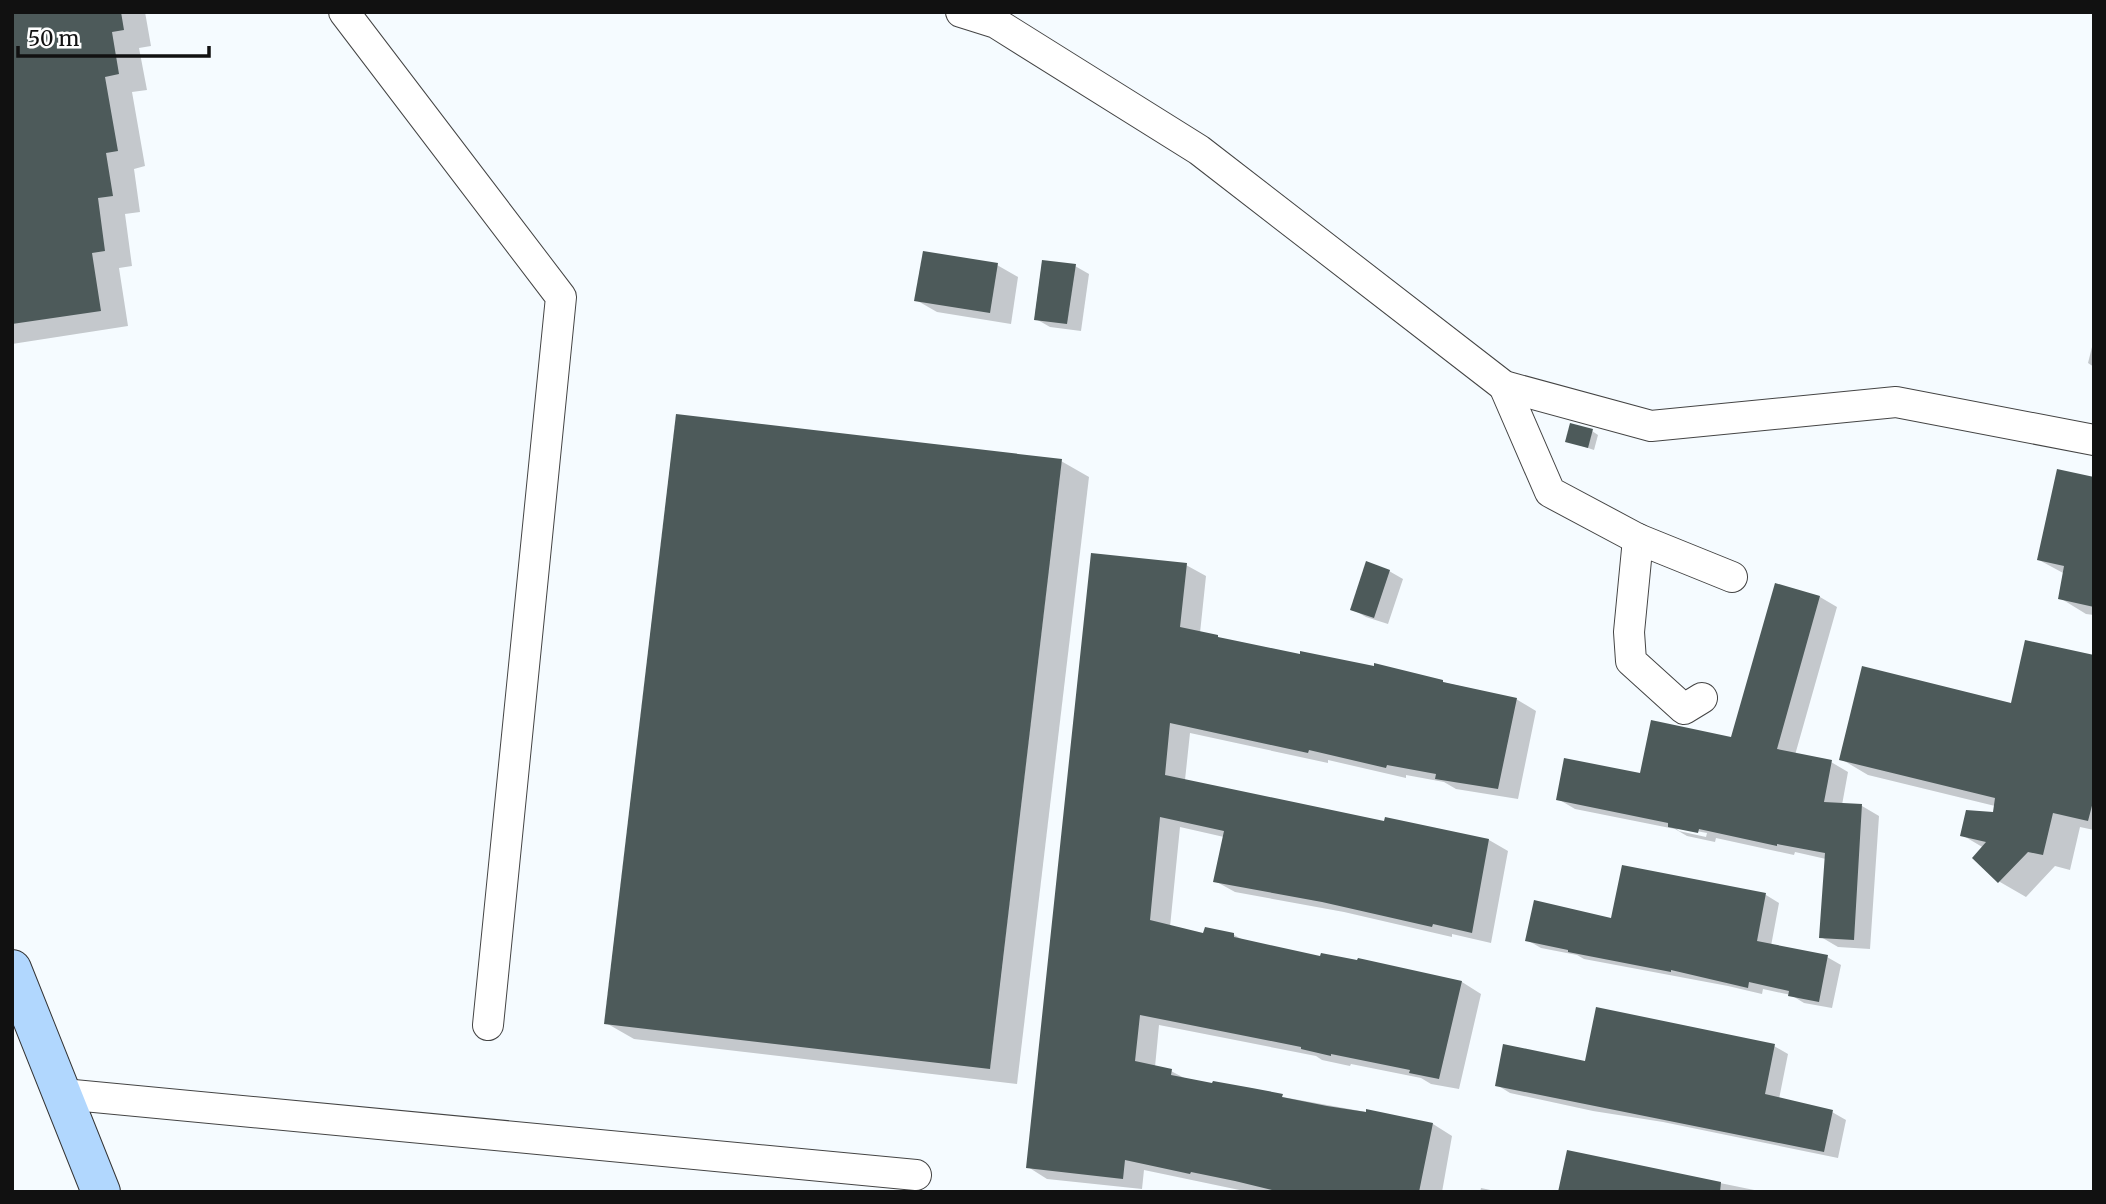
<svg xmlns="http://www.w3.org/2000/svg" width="2106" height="1204" viewBox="0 0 2106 1204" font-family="Merriweather,serif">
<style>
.shadow{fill:#0003;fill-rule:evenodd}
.building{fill:#4d5a5a}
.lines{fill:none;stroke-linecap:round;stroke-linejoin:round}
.street-casing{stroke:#444;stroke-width:32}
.secondary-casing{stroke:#333;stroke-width:40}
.street{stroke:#fff;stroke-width:30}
.secondary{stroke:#b1d7fe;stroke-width:38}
</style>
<rect width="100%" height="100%" fill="#f5fbff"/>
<g class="shadow">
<path d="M12 12H145L151 46 139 48 147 90 132 92 145 166 134 169 140 212 125 214 132 266 119 268 128 326 12 344Z"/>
<path d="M997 265 1018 277 1011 324 937 312 916 300Z"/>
<path d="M1075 266 1089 274 1081 331 1050 327 1036 319Z"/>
<path d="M2094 339V367L2088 363Z"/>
<path d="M1592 431 1598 435 1594 450 1567 441Z"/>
<path d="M1061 461 1089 477 1017 1084 634 1039 606 1023Z"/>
<path d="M2094 479V615L2086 614 2060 598 2065 574 2039 560Z"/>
<path d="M1186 565 1206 576 1200 633 1224 641 1442 682 1516 699 1536 711 1518 799 1456 789 1444 782 1406 775V778L1328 760V763L1190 733 1185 780 1386 823 1489 840 1508 851 1491 943 1452 934V937L1344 912 1235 892 1215 881 1224 837 1180 827 1170 927 1205 935H1234L1245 941 1322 958 1462 982 1481 994 1459 1089 1431 1084 1421 1078 1351 1064 1350 1066 1322 1060 1316 1056 1159 1025 1155 1067 1171 1071 1188 1080 1433 1124 1452 1136 1442 1192H1249L1144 1170 1142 1189 1047 1179 1028 1167Z"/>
<path d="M1389 571 1403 579 1388 624 1366 617 1352 609Z"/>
<path d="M1776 585 1820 597 1837 607 1795 755 1831 762 1848 772 1842 805 1862 806 1879 816 1870 949 1838 947 1821 937 1826 859 1795 852 1794 855 1716 838 1715 842 1687 836 1675 829 1575 809 1558 799 1641 775 1733 739ZM1675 827 1707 833 1706 837 1679 831Z"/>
<path d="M2094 657V830L2080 827 2070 870 2055 866 2026 897 2000 882 1974 858 1984 848 1962 835 1994 814 1995 806 1868 775 1841 759 2013 705Z"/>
<path d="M1766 895 1779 903 1771 946 1827 957 1841 965 1832 1008 1804 1003 1791 995 1763 989 1762 994 1728 986 1584 959 1577 955 1541 948 1527 940 1613 920Z"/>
<path d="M1774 1046 1788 1054 1779 1099 1832 1112 1846 1120 1838 1158 1663 1122 1593 1111 1510 1093 1497 1085 1587 1063Z"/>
<path d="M1568 1152 1764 1192H1559Z"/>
<path d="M1481 1188 1500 1192H1480Z"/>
</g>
<g class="building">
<path d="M12 12H121L124 30 112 32 119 74 105 77 118 151 106 153 113 196 98 198 105 251 92 253 101 311 12 324Z"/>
<path d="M923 251 998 263 990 313 914 301Z"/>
<path d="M1042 260 1076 264 1067 324 1034 320Z"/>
<path d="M676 414 1062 459 990 1069 604 1024Z"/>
<path d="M1570 423 1593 429 1588 448 1565 442Z"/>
<path d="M2057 469 2094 477V607L2058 599 2064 566 2037 560Z"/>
<path d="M1091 553 1187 563 1180 627 1218 635V637L1300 654V651L1374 666V663L1443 680V682L1517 698 1498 789 1435 779 1436 774 1387 765 1386 768 1309 750 1308 753 1170 723 1165 775 1384 821 1385 817 1489 839 1472 933 1433 924 1432 927 1322 902 1213 882 1224 831 1160 817 1150 920 1203 933 1205 927 1234 933V937L1320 956 1321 953 1357 960 1358 958 1462 981 1439 1079 1409 1073 1410 1070 1331 1054V1056L1301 1049V1047L1140 1015 1135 1061 1172 1069 1171 1075 1212 1083 1213 1081 1252 1088 1283 1094 1282 1097 1327 1106 1366 1112V1109L1433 1123 1419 1192H1280L1235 1181 1191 1172 1190 1174 1125 1160 1123 1179 1026 1168Z"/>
<path d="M1366 561 1390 570 1374 618 1350 610Z"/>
<path d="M1775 583 1820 596 1777 749 1832 760 1824 802 1862 804 1854 940 1819 938 1825 853 1777 844V846L1699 829 1698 833 1668 827V823L1556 800 1564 758 1640 773 1651 720 1731 737Z"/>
<path d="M2025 640 2094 655V798L2088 821 2053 813 2043 855 2028 852 1998 883 1972 858 1986 842 1960 836 1966 810 1993 812 1995 798 1839 760 1862 666 2011 703Z"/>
<path d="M1622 865 1766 893 1757 941 1828 955 1819 1002 1788 996 1789 991 1749 982 1748 988 1671 970V972L1568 952V950L1525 941 1534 900 1611 918Z"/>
<path d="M1596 1007 1775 1044 1765 1094 1833 1110 1824 1152 1495 1086 1503 1044 1585 1061Z"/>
<path d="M1567 1150 1721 1182 1720 1192H1558Z"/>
</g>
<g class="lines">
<g class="street-casing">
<g id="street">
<path d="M344 12 561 297 488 1025"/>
<path d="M961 12 996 23 1199 150 1504 386 1651 426 1896 402 2094 440"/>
<path d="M1504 386 1550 492 1638 539 1732 577"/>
<path d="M1638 539 1629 632 1631 661 1684 709 1702 698"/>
<path d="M63 1094 916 1175"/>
</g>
</g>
<g class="secondary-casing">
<path id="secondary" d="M12 969 101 1192"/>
</g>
<use href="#street" class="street"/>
<use href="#secondary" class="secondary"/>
</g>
<rect width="2106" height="1204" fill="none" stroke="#111111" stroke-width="28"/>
<path d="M18 46v10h191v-10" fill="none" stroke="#111111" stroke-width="3.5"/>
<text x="28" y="46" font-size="21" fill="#111111" stroke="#ffffff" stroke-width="5" paint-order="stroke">50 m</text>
</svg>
